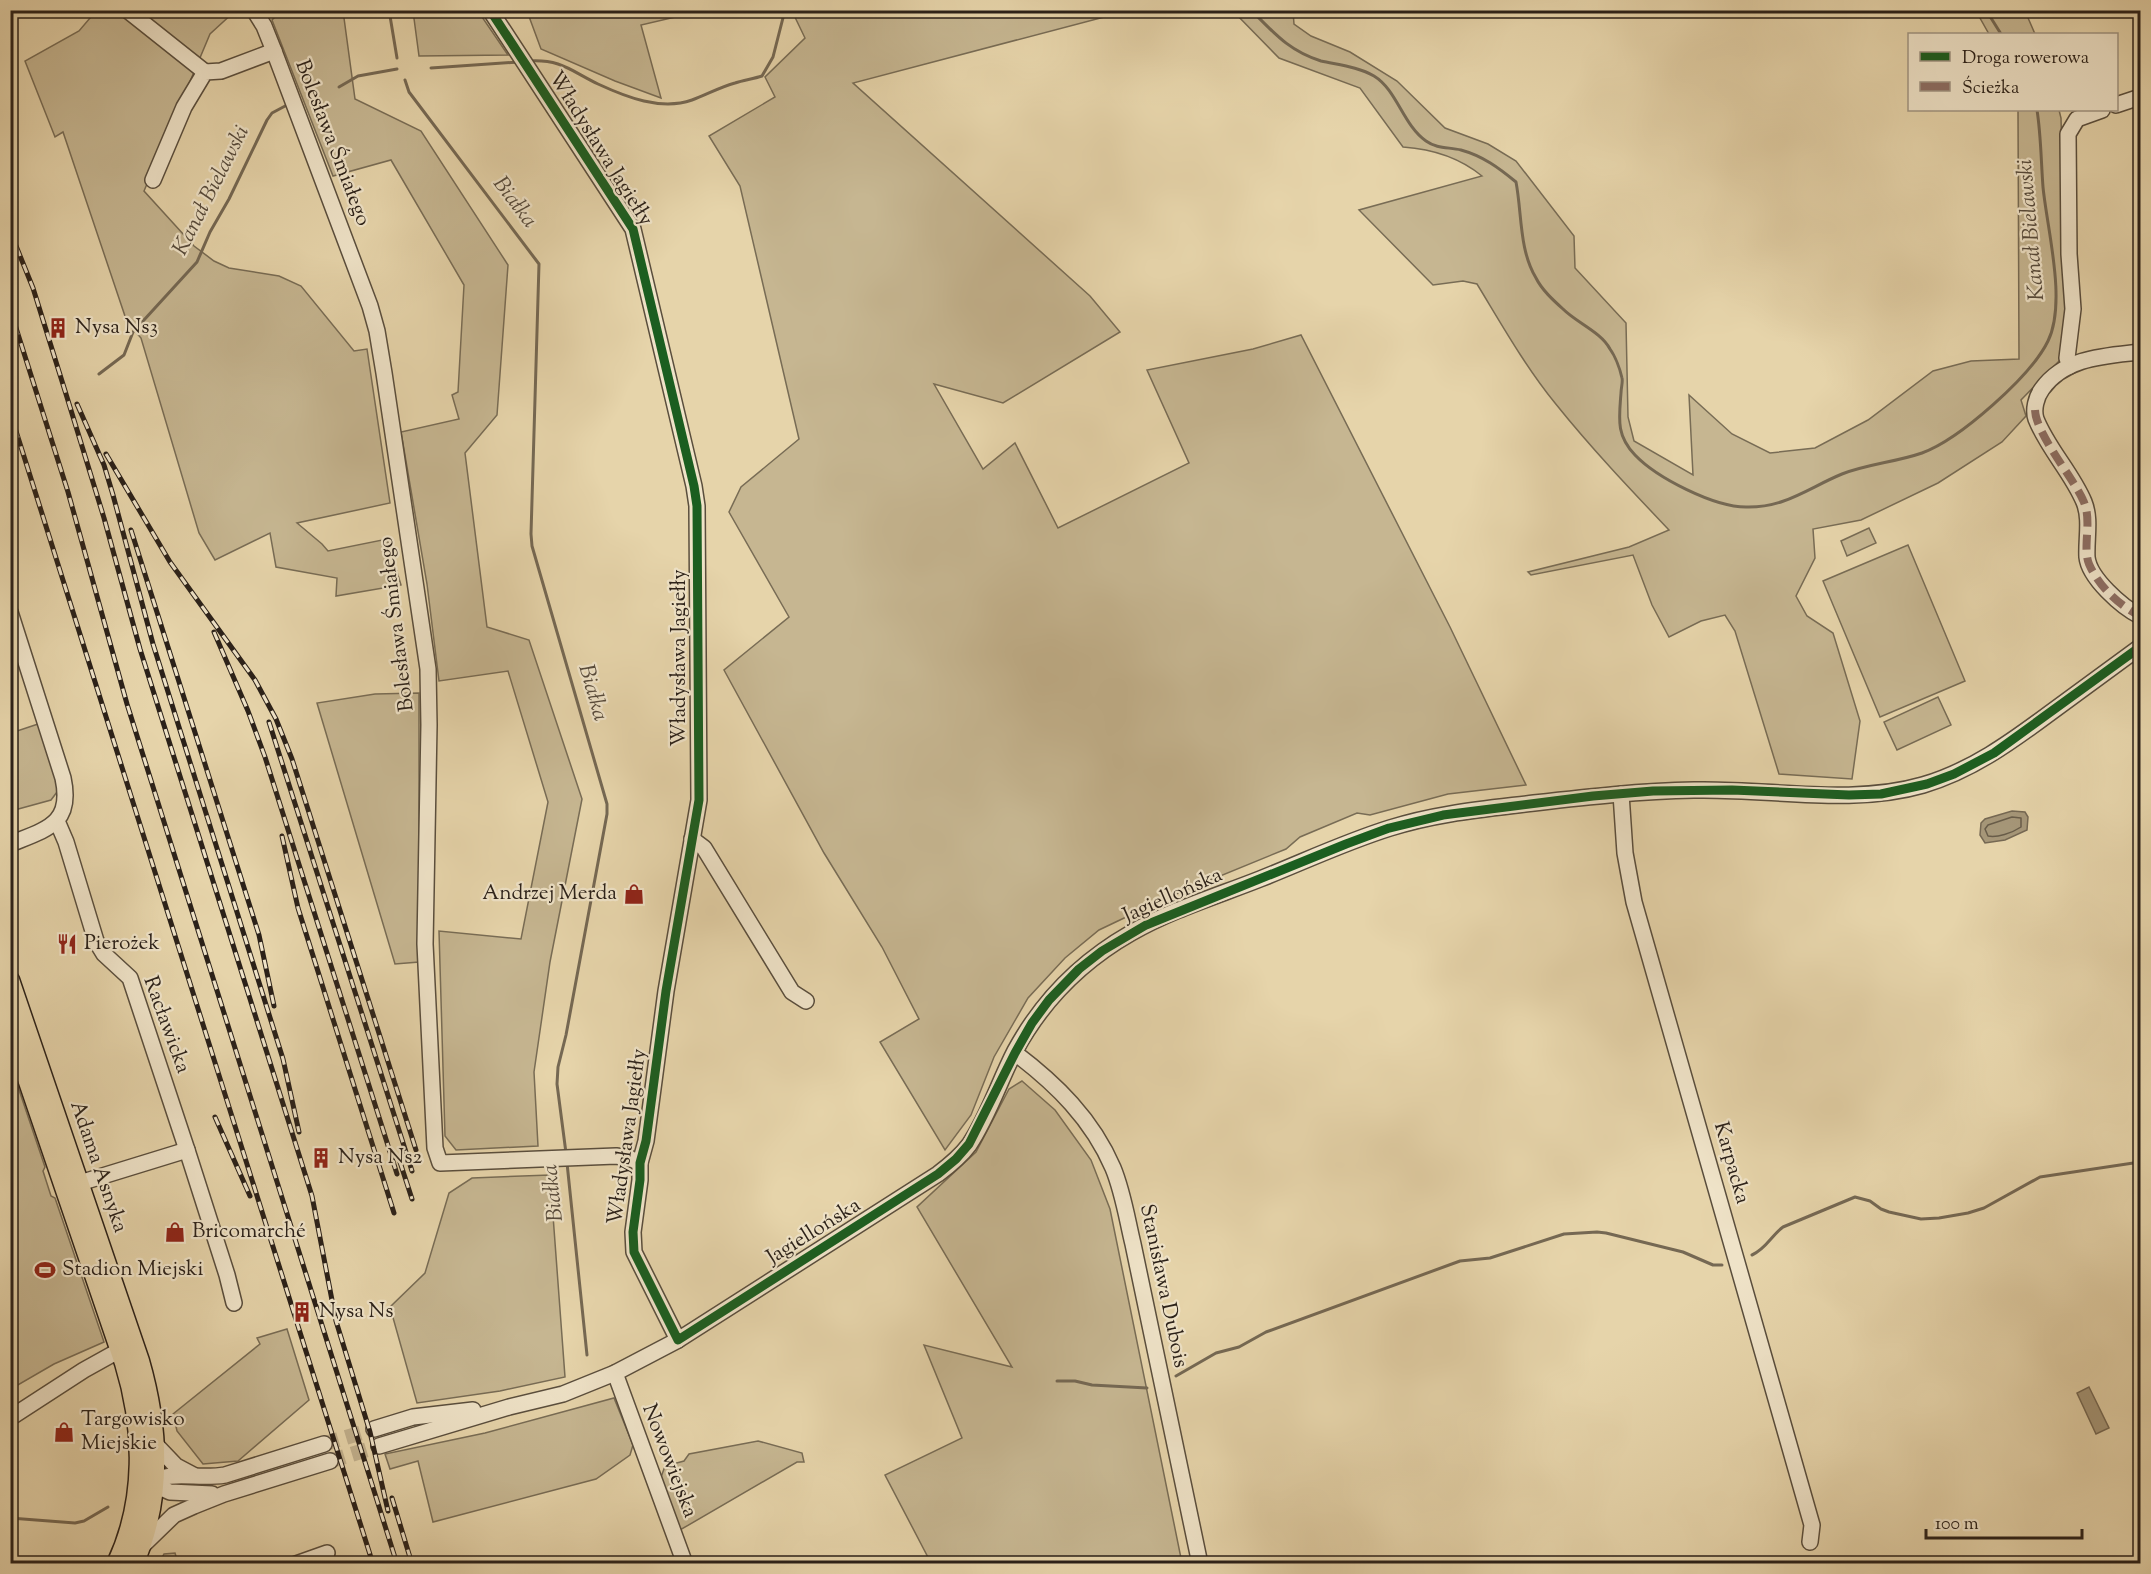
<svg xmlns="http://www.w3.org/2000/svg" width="2151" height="1574" viewBox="0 0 2151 1574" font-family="'Sorts Mill Goudy',serif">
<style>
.green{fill:#c6b691;stroke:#786c55;stroke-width:1.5}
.water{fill:#a69779;stroke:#756853;stroke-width:1.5}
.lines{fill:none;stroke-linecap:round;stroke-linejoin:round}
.shore{stroke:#685c49;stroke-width:1.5}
.stream{stroke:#756853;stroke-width:3}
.minor-tunnel{stroke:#c1b08d;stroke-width:15;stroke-dasharray:15 8;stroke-linecap:butt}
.minor-casing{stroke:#5a4e3d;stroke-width:18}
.major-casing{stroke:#2b2119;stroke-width:21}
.minor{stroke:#efe3c8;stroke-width:15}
.major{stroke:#e6d4aa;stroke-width:18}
.rail-casing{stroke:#2b2119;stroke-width:5}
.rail{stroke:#efe3c8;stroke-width:3;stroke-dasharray:9;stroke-linecap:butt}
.quiet{stroke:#8d6e63;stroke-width:8;stroke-dasharray:15 8;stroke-linecap:butt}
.cycleway-casing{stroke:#efe3c8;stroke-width:13}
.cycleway{stroke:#1b5e20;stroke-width:9}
.labels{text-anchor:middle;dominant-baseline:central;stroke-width:4.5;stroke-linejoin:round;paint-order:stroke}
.street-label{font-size:21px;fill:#2b2119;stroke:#efe3c8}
.poi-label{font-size:21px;fill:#2b2119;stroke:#efe3c8;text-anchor:start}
.water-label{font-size:22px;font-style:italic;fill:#564a3b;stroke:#efe3c8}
</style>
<rect width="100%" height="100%" fill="#e6d4aa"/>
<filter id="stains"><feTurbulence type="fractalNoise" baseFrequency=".00333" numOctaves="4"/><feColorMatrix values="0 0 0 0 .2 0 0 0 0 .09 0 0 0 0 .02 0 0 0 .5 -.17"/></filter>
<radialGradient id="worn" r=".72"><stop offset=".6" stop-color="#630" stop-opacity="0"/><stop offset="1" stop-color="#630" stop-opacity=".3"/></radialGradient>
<g class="green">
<path d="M282 10 346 11 344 18 355 99 421 131 508 265 497 415 465 453 487 627 529 640 582 799 550 962 534 1072 538 1146 456 1150 445 1136 439 931 521 939 548 802 508 671 439 681 427 584 401 432 459 419 452 395 458 392 464 285 391 160 333 176 272 20Z"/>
<path d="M96 11H235L210 34 144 191 194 246 214 261 229 268 279 276 301 286 354 351 367 349 390 503 297 523 322 544 328 551 387 539 401 585 336 596 337 578 276 567 270 533 215 560 199 533 141 338 127 322 63 132 55 137 25 61 79 31Z"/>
<path d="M413 11H478L508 55 419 56Z"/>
<path d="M527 11V10L701 11 641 25 661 98 615 81 541 49Z"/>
<path d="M792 11H1127L853 83 1090 296 1120 332 1003 403 934 384 983 469 1015 443 1058 528 1189 463 1147 370 1253 349 1301 335 1450 627 1526 785 1448 794 1370 815 1357 813 1300 837 1286 849 1164 899 1099 930 1065 958 1028 998 994 1057 971 1115 945 1150 880 1042 919 1019 882 947 824 853 724 670 789 617 729 512 741 487 799 439 740 186 709 136 775 97 765 77 805 38Z"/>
<path d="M1136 11 1198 10V11L1182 17Z"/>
<path d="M1233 11H1293L1294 24 1311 36 1350 52 1397 81 1445 128 1488 144 1516 161 1574 236 1575 268 1626 323 1628 417 1634 441 1693 475 1689 395 1732 434 1770 453 1815 448 1868 420 1933 371 1971 361 2019 359 2018 110H2059L2061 118 2065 263 2070 310 2060 360 2021 400 2026 416 2002 442 1938 483 1861 520 1813 529 1815 558 1796 596 1807 616 1833 633 1860 721 1852 779 1779 774 1735 631 1725 615 1701 621 1669 637 1652 605 1633 555 1531 575 1528 572 1629 547 1669 530C1630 489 1591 448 1555 403 1525 366 1502 325 1477 284L1463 281 1433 285 1359 210 1482 176C1460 158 1432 149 1403 147L1360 88 1279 58Z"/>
<path d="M1976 11H2025L2035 34H1989Z"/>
<path d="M1869 528 1876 543 1847 556 1841 541Z"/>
<path d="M1908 545 1965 681 1880 717 1823 581Z"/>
<path d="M419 693V962L395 964 317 703 375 694Z"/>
<path d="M1938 697 1951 725 1897 750 1884 722Z"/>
<path d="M41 723 60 788 51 800 11 811V733Z"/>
<path d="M11 1066 45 1167 43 1171 51 1196 55 1198 104 1342 54 1364 11 1389Z"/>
<path d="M1022 1081 1055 1110 1091 1160 1110 1209 1182 1563H931L885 1475 962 1438 924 1345 1012 1367 917 1207 976 1152 1009 1089Z"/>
<path d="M550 1175 565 1377 500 1391 417 1403 390 1307 425 1273 449 1193 472 1178Z"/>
<path d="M287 1329 309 1400 238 1461 203 1464 177 1431 173 1414 260 1344 257 1338Z"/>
<path d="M614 1398 633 1445 630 1455 596 1479 433 1522 418 1461 390 1469 385 1454 485 1433Z"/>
<path d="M758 1441 802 1453 804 1462H797L680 1530 660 1480 665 1466 684 1461 689 1454Z"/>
<path d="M175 1553 178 1563H159L164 1554Z"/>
</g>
<g class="water">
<path d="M2012 811 2025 812 2028 817 2027 830 2005 840 1985 843 1980 835 1981 823 1985 819Z"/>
<path d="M2089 1387 2109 1428 2096 1434 2077 1393Z"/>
</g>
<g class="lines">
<path class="shore" d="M2012 817 2021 818V827C2012 833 1997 838 1988 836L1985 829 1988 825Z"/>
<g class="stream">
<path d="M389 10 397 58"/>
<path d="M1251 10C1274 33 1289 51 1321 61 1339 65 1359 67 1374 76 1397 90 1403 125 1426 141 1437 149 1449 147 1461 150 1483 156 1499 168 1516 182 1522 213 1519 250 1536 278 1542 290 1553 300 1563 309 1577 323 1601 332 1610 349 1615 356 1620 369 1622 378 1623 382 1621 388 1621 393 1619 419 1616 435 1635 455 1657 478 1714 507 1746 507 1785 508 1808 488 1842 474 1868 464 1896 462 1922 453 1960 439 2031 376 2048 341 2067 302 2047 229 2043 187 2041 161 2041 135 2037 110"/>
<path d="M1986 10 2001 34"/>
<path d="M529 61C561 59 571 71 598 84 626 97 661 111 692 100 706 95 720 87 735 83 744 80 753 79 762 76L773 57 785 10"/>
<path d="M431 68 519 62"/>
<path d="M405 80 409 92 539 264 531 534 532 546 607 804V814L566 1035 558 1067 557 1084 566 1153"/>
<path d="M339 87 358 76 397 69"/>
<path d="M99 374 124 355 133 332 197 262 210 232 229 199 267 120 272 113 287 105"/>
<path d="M567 1163 587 1355"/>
<path d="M1752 1255C1766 1249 1771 1236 1783 1227L1855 1197 1870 1201 1881 1209 1889 1212 1921 1219 1939 1218 1968 1213 1984 1208 2040 1177 2140 1162"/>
<path d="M1176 1376 1216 1353 1239 1347 1266 1332 1460 1261 1490 1258 1564 1234 1597 1232 1606 1233 1683 1252 1713 1265H1722"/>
<path d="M1057 1381H1075L1092 1385 1147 1388"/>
<path d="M10 1518 75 1523 84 1521 108 1507"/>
</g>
<g class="minor-tunnel">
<path d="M324 1444 374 1429"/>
<path d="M330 1461 379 1446"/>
</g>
<g class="minor-casing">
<g id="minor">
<path d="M127 10 205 72"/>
<path d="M254 10 264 26 274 51 370 306 377 331 384 373 428 669 429 725 425 944 435 1148 440 1163 616 1156 629 1158 640 1163"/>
<path d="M490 10 633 229 694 486 697 506 699 800 666 991 646 1141 640 1163V1180L633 1232 634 1252 678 1340"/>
<path d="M2116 105 2140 97"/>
<path d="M153 180 184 107 205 72 221 71 274 51"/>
<path d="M2140 352C2105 356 2065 357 2042 389 2036 397 2033 410 2036 419 2048 449 2072 473 2084 502 2091 519 2086 539 2087 557 2089 578 2122 607 2140 616"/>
<path d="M2070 366 2067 358 2073 309 2069 254 2068 134 2077 119 2102 110"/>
<path d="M10 612 63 778C73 824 47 829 10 844"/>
<path d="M1621 794 1625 853 1634 902 1812 1525 1810 1542"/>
<path d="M57 821 66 842 96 941 104 954 130 978 187 1150 227 1275 234 1303"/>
<path d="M692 839 704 848 792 992 806 1001"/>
<path d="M1015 1053C1056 1084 1092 1119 1113 1168 1123 1192 1127 1219 1133 1244L1200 1564"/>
<path d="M70 1186 187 1150"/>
<path d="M615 1373 685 1564"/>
<path d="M10 1418 84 1370 120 1350"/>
<path d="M374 1429 413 1417 473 1410"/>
<path d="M155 1444 176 1466 193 1475"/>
<path d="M379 1446 509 1407 563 1394 615 1373 678 1340 938 1174C950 1165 960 1157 969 1145 988 1117 999 1082 1015 1051 1042 1001 1082 961 1131 933 1171 910 1217 896 1260 879 1303 862 1345 842 1390 828 1437 813 1485 809 1534 803 1587 797 1640 791 1694 790 1769 788 1851 806 1923 785 1971 771 2011 742 2050 713 2080 691 2110 669 2140 647"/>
<path d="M150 1475 161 1488 170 1492 212 1494"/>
<path d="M146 1484C172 1469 196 1480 225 1475L324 1444"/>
<path d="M142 1546 174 1515 194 1506 224 1494 330 1461"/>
<path d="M296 1564 327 1553"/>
</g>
</g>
<g class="major-casing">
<g id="major">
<path d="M10 980 140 1361C159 1427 163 1499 134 1564"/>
<path d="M10 1029 124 1363C144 1428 146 1501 116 1564"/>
</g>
</g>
<use href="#minor" class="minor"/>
<use href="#major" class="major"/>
<g class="rail-casing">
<g id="rail">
<path d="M10 231 33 288 66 394 104 518 140 649 312 1196 336 1321 370 1432 388 1511"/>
<path d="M10 309 68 492 127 704 397 1564"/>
<path d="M77 404 104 465 113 495 153 644 283 1059 299 1132"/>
<path d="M10 412 373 1564"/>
<path d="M106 454 170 562 255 680 276 719 292 759 416 1150"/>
<path d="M131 530 259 935 274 1006"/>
<path d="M214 632 248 711 265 757 397 1174"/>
<path d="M269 722 412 1171"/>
<path d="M282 836 298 908 394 1213"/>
<path d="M215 1117 250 1196"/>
<path d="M400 1162 412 1199"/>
<path d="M392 1498 412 1564"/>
</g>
</g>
<use href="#rail" class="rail"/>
<path class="quiet" d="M2035 410C2036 434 2072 476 2083 500 2093 520 2082 547 2089 564 2099 587 2119 605 2140 616"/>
<g class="cycleway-casing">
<path id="cycleway" d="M490 10 633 229 694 486 697 506 699 800 666 991 646 1141 640 1163V1180L633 1232 634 1252 678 1340 938 1174 956 1159 969 1144 1015 1053 1032 1023 1049 1000 1079 969 1102 951 1146 925 1346 844 1389 828 1443 815 1593 796 1653 791 1732 790 1849 795 1881 794 1927 784 1954 774 1994 753 2140 647"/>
</g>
<use href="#cycleway" class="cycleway"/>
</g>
<defs>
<g id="building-bare" transform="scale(1.62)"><path d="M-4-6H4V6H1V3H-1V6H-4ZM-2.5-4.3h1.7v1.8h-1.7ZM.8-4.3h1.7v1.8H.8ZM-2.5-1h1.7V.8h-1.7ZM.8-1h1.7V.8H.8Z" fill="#8f2418" stroke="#efe3c8" stroke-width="2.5" paint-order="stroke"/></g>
<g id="shop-bare" transform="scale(1.62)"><path d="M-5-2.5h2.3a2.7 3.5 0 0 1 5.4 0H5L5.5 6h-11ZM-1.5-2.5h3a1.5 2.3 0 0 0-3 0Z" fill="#8f2418" stroke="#efe3c8" stroke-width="2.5" paint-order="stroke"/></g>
<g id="restaurant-bare" transform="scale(1.62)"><path d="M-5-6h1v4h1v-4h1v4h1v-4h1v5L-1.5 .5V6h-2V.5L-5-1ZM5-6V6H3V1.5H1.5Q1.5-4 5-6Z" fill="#8f2418" stroke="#efe3c8" stroke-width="2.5" paint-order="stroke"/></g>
<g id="stadium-bare" transform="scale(1.62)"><path d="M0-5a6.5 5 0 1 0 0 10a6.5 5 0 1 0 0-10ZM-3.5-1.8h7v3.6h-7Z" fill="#8f2418" stroke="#efe3c8" stroke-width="2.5" paint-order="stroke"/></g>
</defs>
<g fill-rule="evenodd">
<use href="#building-bare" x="58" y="328"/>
<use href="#shop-bare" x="634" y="894"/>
<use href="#restaurant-bare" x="67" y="944"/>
<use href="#building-bare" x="321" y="1158"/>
<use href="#shop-bare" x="175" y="1232"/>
<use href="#stadium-bare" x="45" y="1270"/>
<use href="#building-bare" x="302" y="1312"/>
<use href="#shop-bare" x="64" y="1432"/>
</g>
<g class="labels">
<g class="street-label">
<text transform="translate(332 143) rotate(69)">Bolesława Śmiałego</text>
<text transform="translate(600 149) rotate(58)">Władysława Jagiełły</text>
<text transform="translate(397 624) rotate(-97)">Bolesława Śmiałego</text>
<text transform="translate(680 658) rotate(-90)">Władysława Jagiełły</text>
<text transform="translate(1173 896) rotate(-24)">Jagiellońska</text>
<text transform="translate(166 1025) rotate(70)">Racławicka</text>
<text transform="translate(628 1137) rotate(-82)">Władysława Jagiełły</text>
<text transform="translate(1731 1163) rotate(74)">Karpacka</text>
<text transform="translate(98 1167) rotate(71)">Adama Asnyka</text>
<text transform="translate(814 1232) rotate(-32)">Jagiellońska</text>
<text transform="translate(1163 1286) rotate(78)">Stanisława Dubois</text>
<text transform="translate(669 1461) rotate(69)">Nowowiejska</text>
</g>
<g class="poi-label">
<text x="75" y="328">Nysa Ns3</text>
<text x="617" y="894" text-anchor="end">Andrzej Merda</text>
<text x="84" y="944">Pierożek</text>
<text x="338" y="1158">Nysa Ns2</text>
<text x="192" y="1232">Bricomarché</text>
<text x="62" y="1270">Stadion Miejski</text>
<text x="319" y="1312">Nysa Ns</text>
<text x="81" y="1420">Targowisko<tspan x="81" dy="24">Miejskie</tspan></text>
</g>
<g class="water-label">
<text transform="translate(212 191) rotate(-63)">Kanał Bielawski</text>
<text transform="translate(514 203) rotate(53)">Białka</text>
<text transform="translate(2032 230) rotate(-95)">Kanał Bielawski</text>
<text transform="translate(592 693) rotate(74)">Białka</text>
<text transform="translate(554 1193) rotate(-96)">Białka</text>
</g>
</g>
<rect width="2151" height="1574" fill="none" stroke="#e6d4aa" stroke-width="36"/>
<rect x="12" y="12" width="2127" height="1550" fill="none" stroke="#2b2119" stroke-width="3"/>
<rect x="18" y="18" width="2115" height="1538" fill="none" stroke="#2b2119" stroke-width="1.5"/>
<rect x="1908" y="33" width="210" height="78" fill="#efe3c8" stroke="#a19582" stroke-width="1.5"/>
<rect x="1920" y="52" width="30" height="9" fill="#1b5e20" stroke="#a19582" stroke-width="1.5"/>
<text x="1962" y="63" font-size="18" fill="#2b2119">Droga rowerowa</text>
<rect x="1920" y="82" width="30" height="9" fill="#8d6e63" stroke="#a19582" stroke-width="1.5"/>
<text x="1962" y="93" font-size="18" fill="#2b2119">Ścieżka</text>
<path d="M1926 1529v9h156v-9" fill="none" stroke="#2b2119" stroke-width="3"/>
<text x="1935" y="1529" font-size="18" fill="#2b2119" stroke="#efe3c8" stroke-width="4.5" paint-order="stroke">100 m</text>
<rect width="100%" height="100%" filter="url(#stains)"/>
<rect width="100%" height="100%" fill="url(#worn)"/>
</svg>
